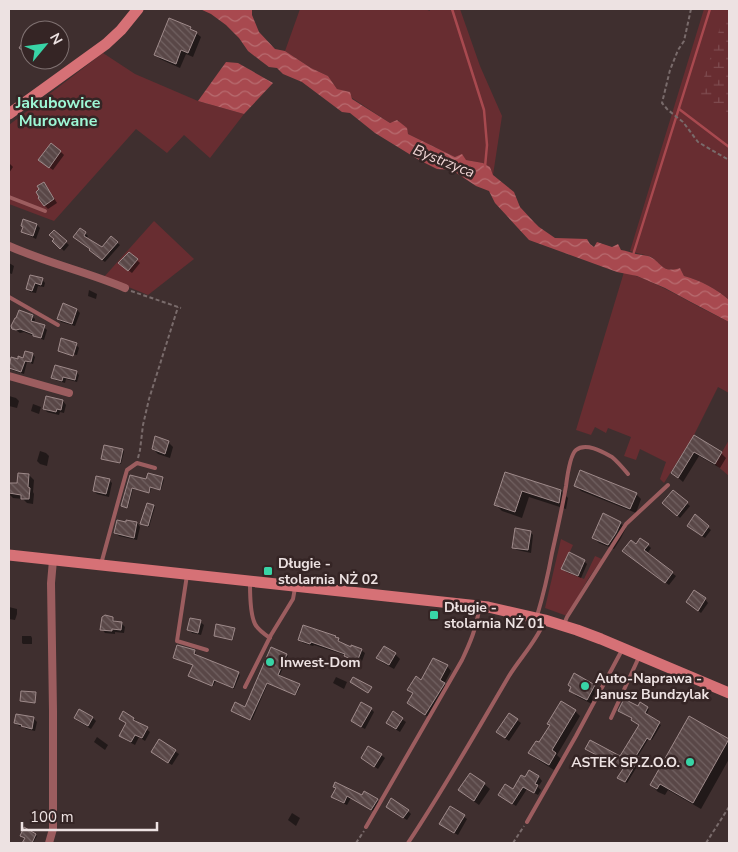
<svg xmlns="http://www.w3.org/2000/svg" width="738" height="852" viewBox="0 0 738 852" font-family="'Nunito Sans',sans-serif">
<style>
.green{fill:#682d31}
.wetland{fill:url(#wetland-marsh)}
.water{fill:url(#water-waves)}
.shadow{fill:#0007}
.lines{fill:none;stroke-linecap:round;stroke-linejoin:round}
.stream{stroke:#a8494f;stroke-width:2.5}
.building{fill:url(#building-back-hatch);stroke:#9e8a8a}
.path{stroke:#796b6b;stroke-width:2;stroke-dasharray:4 2.5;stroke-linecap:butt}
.lane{stroke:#9c5d5f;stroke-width:4}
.street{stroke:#9c5d5f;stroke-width:8}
.secondary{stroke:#d67176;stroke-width:11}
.poi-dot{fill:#38d4a6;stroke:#352525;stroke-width:2}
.labels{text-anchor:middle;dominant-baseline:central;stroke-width:5;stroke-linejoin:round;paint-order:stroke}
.poi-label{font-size:14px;font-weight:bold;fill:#ede2e2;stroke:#352525;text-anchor:start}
.water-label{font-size:15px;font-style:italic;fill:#efd4d4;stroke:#352525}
.quarter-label{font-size:16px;font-weight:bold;fill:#9df7d5;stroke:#352525}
</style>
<defs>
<pattern id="wetland-marsh" width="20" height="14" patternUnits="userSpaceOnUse" patternTransform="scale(1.25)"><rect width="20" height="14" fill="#682d31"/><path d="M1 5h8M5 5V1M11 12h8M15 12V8" fill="none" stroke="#7e4b4f"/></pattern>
<pattern id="water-waves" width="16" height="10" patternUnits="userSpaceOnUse" patternTransform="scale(1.25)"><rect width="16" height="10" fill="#a8494f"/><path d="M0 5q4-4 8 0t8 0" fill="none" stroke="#b86c70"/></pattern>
<pattern id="building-back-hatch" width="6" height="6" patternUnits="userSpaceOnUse" patternTransform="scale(1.25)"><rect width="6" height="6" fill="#594747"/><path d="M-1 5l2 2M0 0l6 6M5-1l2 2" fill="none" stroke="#716161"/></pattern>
</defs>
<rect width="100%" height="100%" fill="#3f2f2f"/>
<g class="green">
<path d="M300 9H425L430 11 429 9H460L480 66 502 116 493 175 490 167 483 163 466 160 455 157 408 134 398 120 390 123 352 98 349 92 337 89 328 76 311 68 285 51Z"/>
<path d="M704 9H729V300C717 289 700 280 684 276L680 268C662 273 663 265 651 257 645 254 637 254 630 251Z"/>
<path d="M103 53 135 74 198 101 244 114 210 158 184 135 167 153 136 129 54 221 9 204V125Z"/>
<path d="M154 221 194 259 148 295 104 277Z"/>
<path d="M624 272C647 279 667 289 688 301 701 308 715 315 729 322V393L718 387 694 435 664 483 660 479 666 462 640 449 636 460 624 456 631 437 608 428 606 433 595 427 591 435 576 430Z"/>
<path d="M729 440V476L715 464Z"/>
<path d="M561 539 573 545 562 569 584 579 595 556 602 559 588 579 567 616 545 608Z"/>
</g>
<path class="wetland" d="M726 9H729V120L698 96Z"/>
<g class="water">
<path d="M200 9H252V15L259 32 275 49 285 51 311 68 328 76 337 89 350 92 352 99 390 123 397 120 407 128 408 134 455 157 462 154 466 160 483 163 490 167 493 175 514 192 520 207 533 221 539 227 555 238 587 239 590 244 594 247 597 242 612 247 618 244 621 250C627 251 630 252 636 254 640 255 645 255 648 256 662 261 660 274 680 268L684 276C700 280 717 289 729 300V322L689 301 665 288 637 276 617 272 529 240 495 203 489 191 476 186 452 170 437 169 419 160 375 133 350 113 342 112 302 82 283 74 277 68 269 67 261 61 248 51 239 38 226 25 211 14Z"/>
<path d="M226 62 238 63 273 83 244 114 198 101Z"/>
</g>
<g class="shadow">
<path d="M170 20 190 28 201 37 193 57 186 54 180 68 160 59 155 54Z"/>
<path d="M61 152 64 155 53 170 43 163Z"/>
<path d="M9 163 13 167 9 173Z"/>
<path d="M47 187 57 203 48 209 45 206 41 190Z"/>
<path d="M24 220 37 225 40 228 36 239 26 234 23 231Z"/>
<path d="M80 229 88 236 86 239 102 249 111 238 120 245 105 262 93 253Z"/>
<path d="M54 232 69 245 64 251 54 241 55 239Z"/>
<path d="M129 253 140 263 132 273 123 266Z"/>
<path d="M9 263 14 266 12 274 9 273Z"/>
<path d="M31 276 42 279 45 283 44 287 38 286 36 293 30 292 27 289Z"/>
<path d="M89 290 97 294 96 299 88 296Z"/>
<path d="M77 310 80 313 75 326 61 322 58 319Z"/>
<path d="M32 316 35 319 34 324 44 327 47 330 44 340 24 332 20 333 13 328Z"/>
<path d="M76 344 79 348 77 355 61 351V352L59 351Z"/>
<path d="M32 354 35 357 33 364 27 362 24 374 12 370 9 367 18 360 24 359Z"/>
<path d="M76 372 79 375 77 382 66 379 65 383 55 380 53 377Z"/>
<path d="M9 396 16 398 19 401 17 408 9 406Z"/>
<path d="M47 397 63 401 66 405 64 413 60 412 59 415 47 412 44 408Z"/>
<path d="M33 404 41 407 39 414 31 411Z"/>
<path d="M694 437 721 453 726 458 720 468 699 456 683 482 673 473Z"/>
<path d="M168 442 173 447 170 458 158 454 153 449Z"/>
<path d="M123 450 124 452 121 464 102 458Z"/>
<path d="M40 451 46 453 49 456 47 466 40 464 37 461Z"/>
<path d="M505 473 561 491 568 498 566 509 529 497 522 518 502 511 495 504Z"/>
<path d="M29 475 34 480 33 492 34 494 33 504 27 503 23 499 13 498 9 494V484H18Z"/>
<path d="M130 476 147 481 162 478 164 480 161 490 151 488 150 493 133 489 128 508 122 506Z"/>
<path d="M109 480 112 483 109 497 97 494 94 491Z"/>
<path d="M576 486 636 494 641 499 636 513 581 491Z"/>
<path d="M673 492 690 506 680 518 667 506Z"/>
<path d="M154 506 155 507 149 527 143 525 142 524Z"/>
<path d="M695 516 711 530 705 538 691 529Z"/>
<path d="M137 523 140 527 137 540 119 536 115 533Z"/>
<path d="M620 523 626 528 621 538 614 549 599 543 593 537Z"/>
<path d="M530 532 533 535 531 553 517 550 513 547Z"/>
<path d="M637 545H648L651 548 647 554 676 576 669 585 627 554Z"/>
<path d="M584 561 587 564 581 578 566 572 563 568Z"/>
<path d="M705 599 708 603 701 613 687 602Z"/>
<path d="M9 607 17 609V614L15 620 9 619Z"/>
<path d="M113 619 116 622 121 623 125 627 124 633 115 632V634L105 633 102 629Z"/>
<path d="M200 622 204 625 201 635 192 633 189 630Z"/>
<path d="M234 629 235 630 233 640 217 637 215 636Z"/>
<path d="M22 636H31L32 638V644H23L22 643Z"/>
<path d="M335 637 342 643 351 648 361 650 365 653 361 664 349 659 345 655 314 645 313 646 303 643 299 639Z"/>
<path d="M194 651 196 653 195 655 238 673 240 675 234 689 216 681 213 686 191 677 194 665 174 658Z"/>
<path d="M395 654 400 659 394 669 383 663 378 658Z"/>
<path d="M286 655 288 656 279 677 300 687 296 695 268 683 252 720 234 712 246 708Z"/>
<path d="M447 666 451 671 444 684 448 688 430 718 412 707 408 703 414 694 409 690Z"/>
<path d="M336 677 347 682 344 689 333 683Z"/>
<path d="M594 686 599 691 592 704 576 696 571 690Z"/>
<path d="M641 704 649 709 646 715 661 725 652 740 649 738 637 758 641 760 627 783 621 779 624 769 621 758 640 725 632 720Z"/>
<path d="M371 709 374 712 365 729 355 724 352 721Z"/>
<path d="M79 711 93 718 96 721 91 729 78 721 75 718Z"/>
<path d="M575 711 580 716 557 755 561 759 554 770 535 758 530 753Z"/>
<path d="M124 713 134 719 150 732 145 741 139 737 135 745 124 739 121 735 127 724 120 719Z"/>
<path d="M393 713 406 722 400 732 390 726Z"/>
<path d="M33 718 37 722 35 731 26 729 24 727 19 726 16 723Z"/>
<path d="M689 718 729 741V759L701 809 668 790 665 795 658 792 651 785Z"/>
<path d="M517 720 521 723 509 741 500 735Z"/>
<path d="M97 737 108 745 105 750 94 742Z"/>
<path d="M159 741 179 754 172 765 155 755Z"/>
<path d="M381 755 385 758 378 769 362 758Z"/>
<path d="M529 772 539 777 542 781 538 787 541 790 538 795 527 789 516 806 503 798 513 791 525 779Z"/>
<path d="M484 784 490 789 479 805 465 795 459 790Z"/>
<path d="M334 786 362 797 377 800 380 803 375 812 351 798 347 805 336 800 333 797 337 789Z"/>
<path d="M387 807 408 811 411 814 407 820Z"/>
<path d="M451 808 467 819 458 835 444 827Z"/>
<path d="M292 813 300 818 296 826 288 820Z"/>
<path d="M36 835 37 836 33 843H23L26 839 22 837Z"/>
</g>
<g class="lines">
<g class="stream">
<path d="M452 9 484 110 487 145 485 167"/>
<path d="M679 109 729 147"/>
<path d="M633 255 710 9"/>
</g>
</g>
<g class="building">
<path d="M169 18 191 27 190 29 197 32 188 53 181 50 176 64 154 55Z"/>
<path d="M30 31V55L19 48Z"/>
<path d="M51 143 61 151 49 168 38 160Z"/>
<path d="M44 182 54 199 44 206 38 198 39 197 36 192 39 189 37 186Z"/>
<path d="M23 219 37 224 33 236 21 232 23 227 21 226Z"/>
<path d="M80 228 86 232 84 236 102 247 111 236 118 242 102 260 89 250 90 249 73 237Z"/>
<path d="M54 230 67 241 60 249 52 241 54 239 49 235Z"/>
<path d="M129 252 138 259 128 271 118 263Z"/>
<path d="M30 275 43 278 41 285 35 283 32 291 26 289Z"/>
<path d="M63 303 77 309 72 324 57 319Z"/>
<path d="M19 310 33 315 31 321 45 325 41 338 33 336V334L20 329 16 330 12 329 11 326 15 318H16Z"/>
<path d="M61 338 77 343 73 356 58 351Z"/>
<path d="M25 351 33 353 31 362 25 361 21 372 9 368 11 357 18 359V356L23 358Z"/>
<path d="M55 365 77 371 75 380 63 377 62 381 51 378Z"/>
<path d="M46 396 63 400 61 410 57 409 56 412 43 409Z"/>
<path d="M694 435 722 452 715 464 694 452 678 478 671 473Z"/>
<path d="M155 436 169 441 165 454 152 449Z"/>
<path d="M104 445 123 449 120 463 101 459Z"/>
<path d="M580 470 637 493 630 509 574 486Z"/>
<path d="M505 472 561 490 559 503 522 491 515 512 494 505Z"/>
<path d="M18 473 29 474 28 487 30 488 29 499H21V495L9 493V483H17Z"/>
<path d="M148 473 163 477 160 490 150 487 149 493 132 488 127 508 121 506 130 475 146 479Z"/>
<path d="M96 476 110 479 106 494 93 491Z"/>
<path d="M673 490 688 502 677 516 662 503Z"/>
<path d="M147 503 154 505 148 526 140 524Z"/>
<path d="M603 513 621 522 616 533 608 545 592 538Z"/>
<path d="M695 514 709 526 702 536 687 526Z"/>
<path d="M117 520 126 522V520L137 522 134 538 114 533Z"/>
<path d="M515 528 531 531 528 550 512 548Z"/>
<path d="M640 538 649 544 644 550 673 572 665 583 622 551 631 540 636 544Z"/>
<path d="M569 552 585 560 578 576 561 569Z"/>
<path d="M694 590 706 598 698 611 686 602Z"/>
<path d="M105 615 113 617V621L122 622 121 630 112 629V631L100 630 102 617Z"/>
<path d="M190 618 201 620 198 633 187 630Z"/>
<path d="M216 624 235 628 232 640 214 636Z"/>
<path d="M303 625 336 636 335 637 339 638 338 641 351 647V645L362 649 357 662 344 656 345 654 311 642 310 644 298 640Z"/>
<path d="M177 645 195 650 194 654 239 672 233 688 214 680 212 686 188 676 193 665 173 658Z"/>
<path d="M384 646 396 653 389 665 376 658Z"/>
<path d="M271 647 287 654 278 675 300 684 295 695 267 683 250 720 231 711 235 702 245 707Z"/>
<path d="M433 658 448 665 440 680 445 683 425 715 407 703 413 693 407 690 416 676 421 680Z"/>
<path d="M574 673 595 685 587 700 569 691 571 687 568 685Z"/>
<path d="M353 677 372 687 368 693 350 682Z"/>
<path d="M21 691 36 692 35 703 20 701Z"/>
<path d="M624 699 638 706 640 702 648 707 645 713 660 722 650 740 647 738 636 756 640 757 625 782 617 778 623 769 585 749 590 740 620 756 639 725 631 720 632 718 618 711Z"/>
<path d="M561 701 576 710 552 750 556 753 549 765 528 753 536 741 539 742 550 725 547 724Z"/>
<path d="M361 702 372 708 361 727 351 721Z"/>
<path d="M79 709 93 717 88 726 74 718Z"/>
<path d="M123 711 134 718 133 720 148 727 142 738 135 735 131 742 119 736 126 723 119 719Z"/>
<path d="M393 711 403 718 396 729 386 723Z"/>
<path d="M509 713 518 719 505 738 496 732Z"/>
<path d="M16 714 34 717 32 729 21 726 22 725 14 723Z"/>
<path d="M689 716 729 739 693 803 660 784 657 789 650 785Z"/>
<path d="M159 739 176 750 168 763 151 752Z"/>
<path d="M368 746 382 754 374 767 361 758Z"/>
<path d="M529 770 539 776 535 784 538 785 534 793 523 787 512 804 498 795 505 784 513 789 521 775 525 777Z"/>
<path d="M470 773 485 783 474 801 458 790Z"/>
<path d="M335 782 362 795 364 791 378 799 371 810 347 796 344 803 331 797 336 788 333 787Z"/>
<path d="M391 798 409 810 403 818 386 807Z"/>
<path d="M450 806 465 815 454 833 439 824Z"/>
<path d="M24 827 36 834 32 843H22L25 838 20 836Z"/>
</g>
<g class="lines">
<g class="path">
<path d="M691 9 684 41 678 50 670 70 662 103 668 110 683 122 698 142 729 160"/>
<path d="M131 291 181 308"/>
<path d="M138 458 140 450 143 425 149 399 178 307"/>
<path d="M356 843 364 831"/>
<path d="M513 843 524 826"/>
<path d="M706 843 729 807"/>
</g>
<g class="lane">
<path d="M9 197 45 211"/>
<path d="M9 297 58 325"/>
<path d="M101 564C110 532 118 501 127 470L137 463 155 468"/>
<path d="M187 575 177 641 207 650"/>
<path d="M250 584C250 596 250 614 255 624 258 630 264 634 270 638"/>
<path d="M537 616C543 596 548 575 552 553 557 531 562 509 566 486 567 478 570 455 576 450 586 442 603 452 612 457 618 462 623 468 628 474"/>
<path d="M564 624 567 617 626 524 668 485"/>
<path d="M245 687 271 635 293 599 295 588"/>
<path d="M611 718 639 657"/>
<path d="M527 822 576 736 622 650"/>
<path d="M366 827 462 660C470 643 477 627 479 608"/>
<path d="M408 843C444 789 476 732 509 676 520 658 536 642 544 622"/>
</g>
<g class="street">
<path d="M9 246C47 263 87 272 125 288"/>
<path d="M9 376 69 393"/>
<path d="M49 843 53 829V711L51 583 53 560"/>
</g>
<g class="secondary">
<path d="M9 114 106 44 121 30 138 9"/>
<path d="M9 555 488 607 545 620 577 630 601 639 729 693"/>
</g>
</g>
<g class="poi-dot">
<rect x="263" y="566" width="10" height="10" rx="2.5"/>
<rect x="429" y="610" width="10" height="10" rx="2.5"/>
<circle cx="270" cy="662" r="5"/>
<circle cx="585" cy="686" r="5"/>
<circle cx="690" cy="762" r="5"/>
</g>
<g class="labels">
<g class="poi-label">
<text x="278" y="563">Długie -<tspan x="278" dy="16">stolarnia NŻ 02</tspan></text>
<text x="444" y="607">Długie -<tspan x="444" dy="16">stolarnia NŻ 01</tspan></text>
<text x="280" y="662">Inwest-Dom</text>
<text x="595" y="678">Auto-Naprawa -<tspan x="595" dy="16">Janusz Bundzylak</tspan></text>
<text x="680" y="762" text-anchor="end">ASTEK SP.Z.O.O.</text>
</g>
<g class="water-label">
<text transform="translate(444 161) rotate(22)">Bystrzyca</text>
</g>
<g class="quarter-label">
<text x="58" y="103">Jakubowice<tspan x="58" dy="18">Murowane</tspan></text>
</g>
</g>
<rect width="738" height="852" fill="none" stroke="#ede2e2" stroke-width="20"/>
<g transform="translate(45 45) rotate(61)"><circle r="24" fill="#352525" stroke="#7f7171"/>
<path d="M0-4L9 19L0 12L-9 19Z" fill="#38d4a6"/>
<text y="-8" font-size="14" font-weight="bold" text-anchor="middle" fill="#ede2e2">N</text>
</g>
<path d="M22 822v8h135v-8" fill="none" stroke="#ede2e2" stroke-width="2.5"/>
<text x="30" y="822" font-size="15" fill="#ede2e2" stroke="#352525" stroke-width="4" paint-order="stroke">100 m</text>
</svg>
